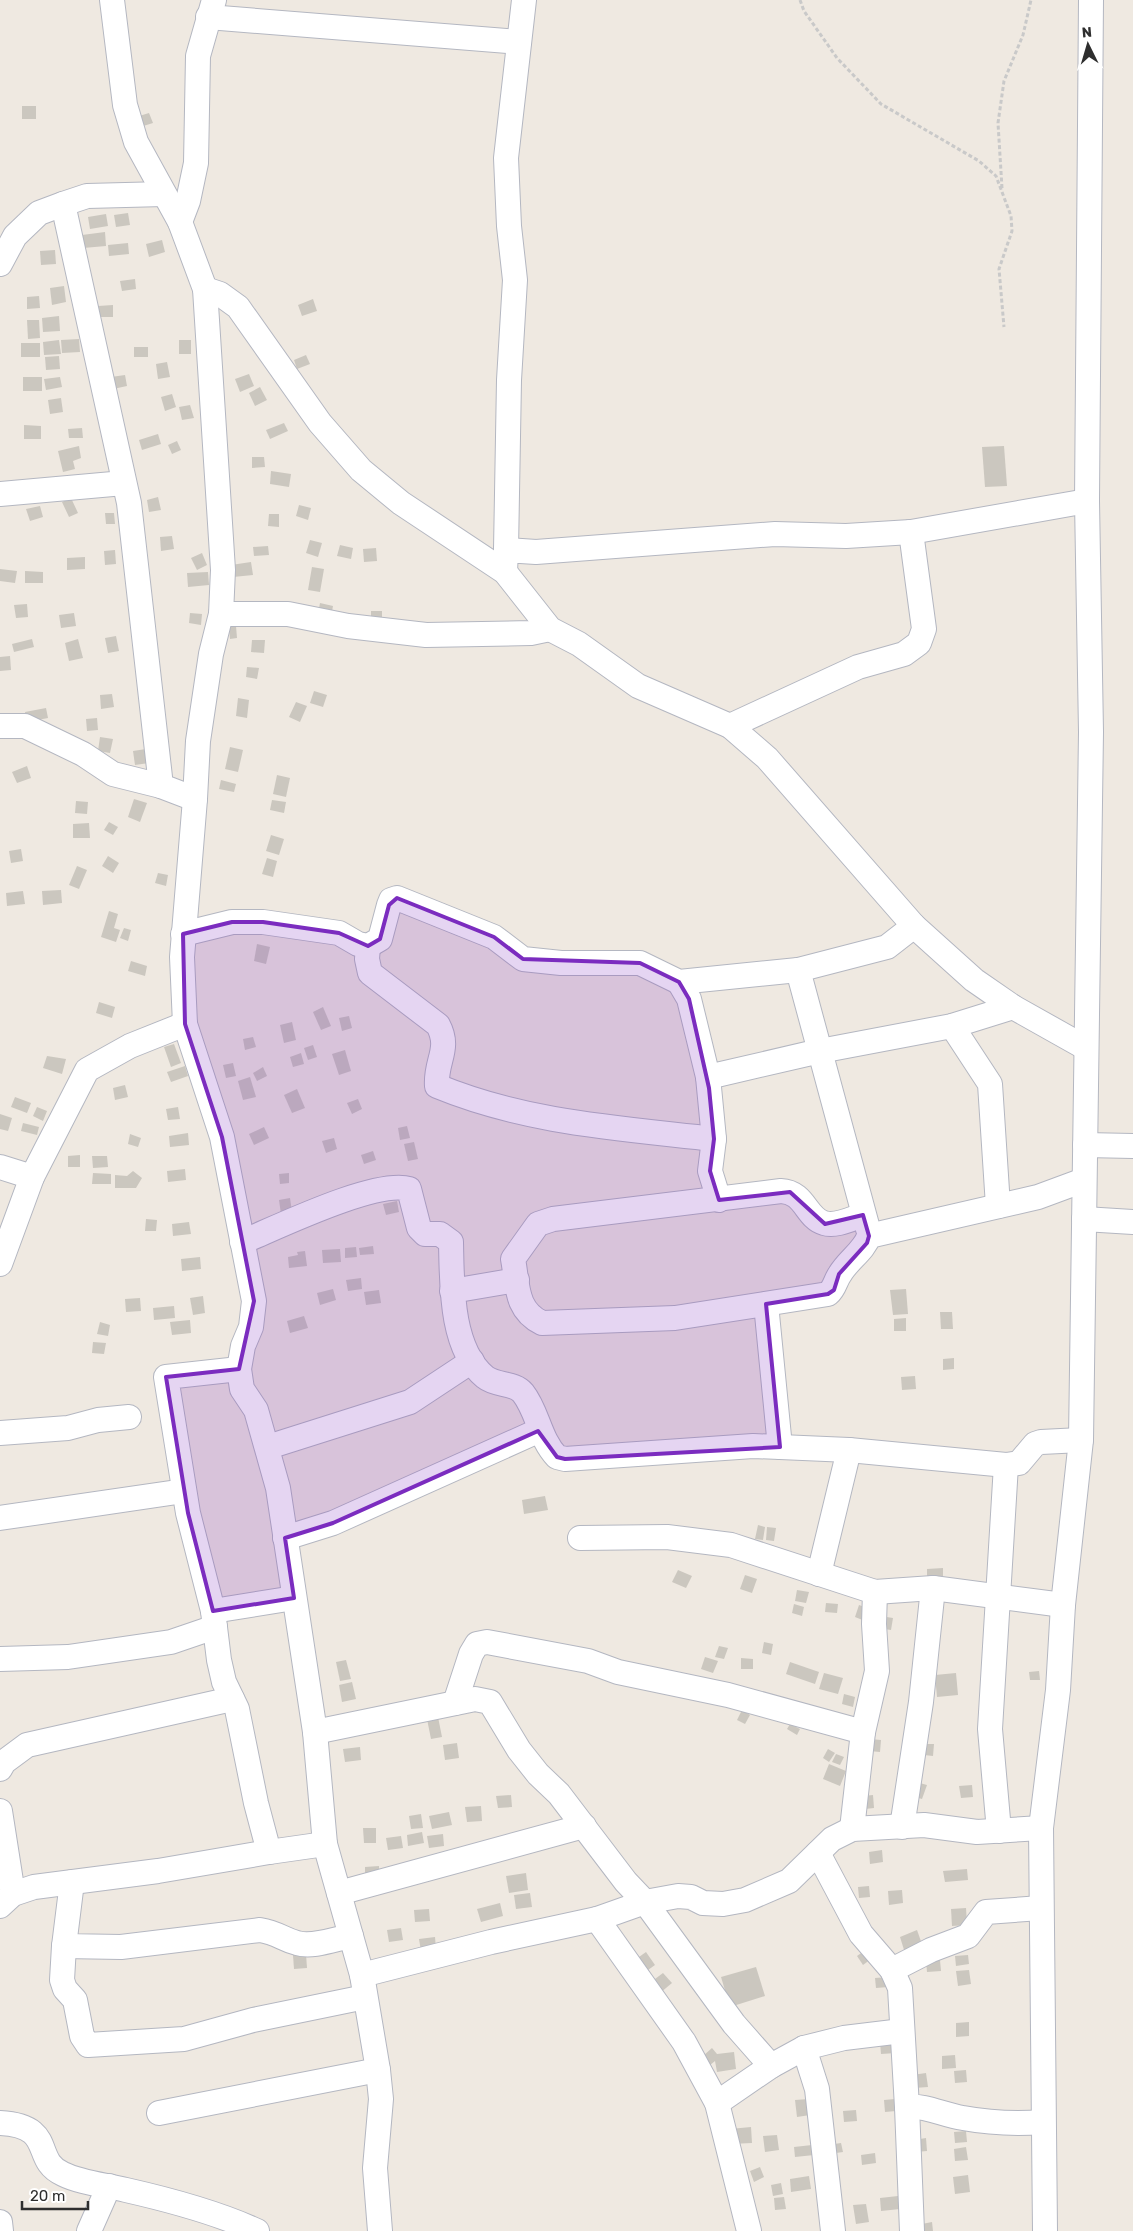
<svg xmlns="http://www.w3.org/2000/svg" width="1133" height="2231" viewBox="0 0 1133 2231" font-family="Rubik,sans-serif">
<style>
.building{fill:#cbc7bf}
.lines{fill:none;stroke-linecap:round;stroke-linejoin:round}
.minor-casing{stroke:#b4b7c1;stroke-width:26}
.path{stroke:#c9c9c9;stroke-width:3;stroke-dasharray:4 2.5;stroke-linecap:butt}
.minor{stroke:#fff;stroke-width:24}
.marked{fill:#7b2cbf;fill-opacity:0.2;stroke:#7b2cbf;stroke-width:4;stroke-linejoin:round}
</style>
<rect width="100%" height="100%" fill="#efe9e1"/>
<g class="building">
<rect x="22" y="106" width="14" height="13"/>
<path d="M149 113 153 123 140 127 136 117Z"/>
<path d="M128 213 130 225 116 227 114 215Z"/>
<path d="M106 214 108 226 90 229 88 217Z"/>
<path d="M105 232 106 246 83 248 82 235Z"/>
<path d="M162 240 165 252 149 257 146 244Z"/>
<path d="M128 243 129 254 109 256 108 245Z"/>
<path d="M55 250 56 264 41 265 40 251Z"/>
<path d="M135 279 136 289 122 291 120 281Z"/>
<path d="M64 286 66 302 52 305 50 288Z"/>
<path d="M39 296 40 308 27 309V297Z"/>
<path d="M313 299 317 311 302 316 298 305Z"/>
<path d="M113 305V317H98V306Z"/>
<path d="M59 316 60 331 43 332 42 318Z"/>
<path d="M27 320H39L40 338 28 339Z"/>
<path d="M79 339 80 352 62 353 61 340Z"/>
<path d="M59 340 61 354 44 355 43 342Z"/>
<rect x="179" y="340" width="12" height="14"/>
<rect x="21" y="343" width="19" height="14"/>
<rect x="134" y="347" width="14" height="10"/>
<path d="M306 355 310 364 297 369 294 360Z"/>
<path d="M59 356 60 369 46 370 45 357Z"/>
<path d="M167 362 170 377 158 379 156 364Z"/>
<path d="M249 374 254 386 240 392 235 379Z"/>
<path d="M125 375 127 386 113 389 111 377Z"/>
<rect x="23" y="377" width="19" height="14"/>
<path d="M60 377 62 387 46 390 44 379Z"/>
<path d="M260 387 267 400 255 406 249 393Z"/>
<path d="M172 394 176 407 165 411 161 397Z"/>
<path d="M61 398 63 412 50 414 48 400Z"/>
<path d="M190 405 194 418 182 420 179 407Z"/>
<path d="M284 423 288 431 270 439 266 430Z"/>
<path d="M24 425 41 426V439H24Z"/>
<path d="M82 428 83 438H69L68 429Z"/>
<path d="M158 434 161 444 142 450 139 440Z"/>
<path d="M177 441 181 450 172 454 168 445Z"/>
<path d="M79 446 81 458 73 461 75 469 63 472 58 451Z"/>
<path d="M1004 446 1007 486 985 487 982 447Z"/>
<path d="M252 457H264L265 467 252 468Z"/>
<path d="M271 471 291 474 289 487 270 484Z"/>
<path d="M158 497 161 510 149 512 147 500Z"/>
<path d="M71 498 78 513 69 517 62 502Z"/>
<path d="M299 505 311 508 308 520 296 516Z"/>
<path d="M40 506 43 517 30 521 26 509Z"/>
<path d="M105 513H114L115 524H106Z"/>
<path d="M269 514H279V527L268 526Z"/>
<path d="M172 536 174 549 161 551 160 537Z"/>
<path d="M310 540 322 543 318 557 306 553Z"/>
<path d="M340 545 353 548 351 559 337 556Z"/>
<path d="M268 546 269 555 254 556 253 547Z"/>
<path d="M376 548 377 561 364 562 363 549Z"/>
<path d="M115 550 116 564 105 565 104 551Z"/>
<path d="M202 553 207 565 197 570 191 558Z"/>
<path d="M85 557V569L67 570V558Z"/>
<path d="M251 562 253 575 233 577 231 565Z"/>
<path d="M312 567 324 569 320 592 308 590Z"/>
<path d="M0 569 17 571 15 583 0 581Z"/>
<path d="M25 571 43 572V583H25Z"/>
<path d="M208 572 209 585 188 587 187 573Z"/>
<path d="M320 603 333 606 331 617 318 614Z"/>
<path d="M27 604 28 617 16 618 14 605Z"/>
<rect x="371" y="611" width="11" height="12"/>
<path d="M74 613 76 626 61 628 59 615Z"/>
<path d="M190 613 202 614 201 625 189 623Z"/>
<path d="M236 626 237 638 230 639 229 627Z"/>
<path d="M116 636 119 651 108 653 105 638Z"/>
<path d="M32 639 34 647 14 652 12 644Z"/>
<path d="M78 639 83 658 69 661 65 643Z"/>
<path d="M252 640H265L264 653 251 652Z"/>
<path d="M10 656 11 670 0 671V657Z"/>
<path d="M247 667 259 668 257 679 246 677Z"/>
<path d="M314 691 327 695 323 707 310 703Z"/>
<path d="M112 694 114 707 101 709 100 695Z"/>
<path d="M238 698 249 700 247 718 236 716Z"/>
<path d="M296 702 307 706 300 722 289 717Z"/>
<path d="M46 708 48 718 27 722 25 712Z"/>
<path d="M97 718 98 730 87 731 86 719Z"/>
<path d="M100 737 113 739 110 753 98 751Z"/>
<path d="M230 747 243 750 238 772 225 769Z"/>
<path d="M146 749 149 763 135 765 133 751Z"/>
<path d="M27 766 31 778 17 783 12 772Z"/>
<path d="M277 775 290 778 286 797 273 794Z"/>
<path d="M221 780 236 784 234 792 219 789Z"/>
<path d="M134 799 147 803 140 822 128 817Z"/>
<path d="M272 800 286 802 284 813 270 810Z"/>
<path d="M76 801 88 802 87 814 75 813Z"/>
<path d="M109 822 118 827 113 835 104 830Z"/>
<path d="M89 823 90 838H73V824Z"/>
<path d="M271 835 284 839 279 855 266 851Z"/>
<path d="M21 849 23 861 11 863 9 851Z"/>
<path d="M108 856 119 863 113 873 102 866Z"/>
<path d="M267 858 277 861 273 877 262 874Z"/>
<path d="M77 866 87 870 79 889 69 885Z"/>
<path d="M158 873 168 875 166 886 155 883Z"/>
<path d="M61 890 62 903 43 905 42 891Z"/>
<path d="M23 891 25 904 7 906 6 893Z"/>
<path d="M109 911 118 914 114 928 120 930 116 942 101 937Z"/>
<path d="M124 928 131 930 128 941 120 938Z"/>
<path d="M257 944 270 947 266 964 254 961Z"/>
<path d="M131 961 147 966 145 976 128 971Z"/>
<path d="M99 1002 115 1007 112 1018 96 1013Z"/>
<path d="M323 1007 331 1026 321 1030 313 1012Z"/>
<path d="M349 1016 352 1028 342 1031 339 1018Z"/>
<path d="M292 1022 296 1040 284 1043 280 1025Z"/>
<path d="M253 1037 256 1047 245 1050 243 1039Z"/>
<path d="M174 1044 181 1063 171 1067 164 1047Z"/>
<path d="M313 1045 317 1057 308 1060 304 1048Z"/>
<path d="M345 1050 351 1071 339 1075 332 1054Z"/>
<path d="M301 1053 304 1064 293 1067 290 1057Z"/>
<path d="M47 1056 66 1059 62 1074 43 1068Z"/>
<path d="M233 1063 236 1076 226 1078 223 1065Z"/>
<path d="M185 1066 188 1076 171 1082 167 1072Z"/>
<path d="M263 1067 267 1076 257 1081 253 1073Z"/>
<path d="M250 1077 256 1097 243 1100 238 1081Z"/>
<path d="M125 1085 128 1097 115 1100 113 1088Z"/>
<path d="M297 1089 305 1108 292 1113 284 1095Z"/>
<path d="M15 1097 31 1103 27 1113 11 1107Z"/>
<path d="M358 1099 362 1109 352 1114 347 1103Z"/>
<path d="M37 1107 47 1111 43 1121 33 1116Z"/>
<path d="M178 1107 180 1119 168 1120 166 1109Z"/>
<path d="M0 1114 12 1118 8 1131 0 1129Z"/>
<path d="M23 1123 39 1127 37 1135 21 1131Z"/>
<path d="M407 1126 410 1138 400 1140 398 1128Z"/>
<path d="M264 1127 269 1138 254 1145 249 1134Z"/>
<path d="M188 1133 189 1145 170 1147 169 1136Z"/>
<path d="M130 1134 141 1138 138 1147 128 1144Z"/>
<path d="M334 1138 337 1149 326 1153 322 1141Z"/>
<path d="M414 1142 418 1159 408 1161 404 1144Z"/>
<path d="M373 1151 376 1160 364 1164 361 1155Z"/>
<path d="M80 1155V1167H68V1156Z"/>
<path d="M92 1156H107L108 1167 93 1168Z"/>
<path d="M185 1169 186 1180 168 1182 167 1171Z"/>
<path d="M133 1171 142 1178 136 1188H115V1175L127 1176Z"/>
<path d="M93 1173 111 1174V1184H92Z"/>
<path d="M289 1173V1183L280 1184 279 1174Z"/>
<path d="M290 1198 292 1212 281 1214 279 1200Z"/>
<path d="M397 1201 399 1212 386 1215 383 1204Z"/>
<path d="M146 1219 157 1220 156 1231H145Z"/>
<path d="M189 1222 191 1234 173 1236 172 1224Z"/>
<path d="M373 1246 374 1254 360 1255 359 1248Z"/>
<path d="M356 1247 357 1257 345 1258V1248Z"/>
<path d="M340 1249 341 1262 323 1263 322 1250Z"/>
<path d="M305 1251 307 1266 289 1268 288 1257 298 1255 297 1252Z"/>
<path d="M200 1257 201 1269 182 1271 181 1259Z"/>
<path d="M361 1278 362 1289 348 1291 346 1280Z"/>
<path d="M333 1289 336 1300 320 1305 317 1293Z"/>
<path d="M906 1289 908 1314 893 1315 890 1290Z"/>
<path d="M379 1290 381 1303 366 1305 364 1292Z"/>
<path d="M203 1296 205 1313 193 1315 190 1298Z"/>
<path d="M140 1298 141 1311 126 1312 125 1299Z"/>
<path d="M174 1306 175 1318 154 1320 153 1308Z"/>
<path d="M940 1312H952L953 1329H941Z"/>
<path d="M304 1316 308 1328 290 1333 287 1321Z"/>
<path d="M906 1318V1331H894V1319Z"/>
<path d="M190 1320 191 1333 172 1335 170 1322Z"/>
<path d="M100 1322 110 1325 108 1336 97 1334Z"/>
<path d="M93 1342 106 1343 104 1354 92 1353Z"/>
<path d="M954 1358V1369L943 1370V1359Z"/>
<path d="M915 1376 916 1389 902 1390 901 1377Z"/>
<path d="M545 1496 548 1510 524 1514 522 1500Z"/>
<path d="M758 1525 765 1527 763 1540 755 1539Z"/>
<path d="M767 1527 776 1528 774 1541 766 1540Z"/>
<path d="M943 1568V1576L927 1577V1569Z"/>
<path d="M678 1570 692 1576 686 1588 672 1582Z"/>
<path d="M745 1575 757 1579 752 1593 740 1589Z"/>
<path d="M797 1590 809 1592 806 1603 795 1601Z"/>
<path d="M826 1603 838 1604 837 1613 825 1612Z"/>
<path d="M794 1604 804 1607 802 1616 792 1613Z"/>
<path d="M859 1605 870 1609 865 1621 855 1617Z"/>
<path d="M880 1616 893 1618 891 1630 878 1628Z"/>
<path d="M764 1642 773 1644 771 1655 762 1653Z"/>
<path d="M719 1646 728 1648 724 1659 715 1657Z"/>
<path d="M705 1657 718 1661 713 1673 701 1669Z"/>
<path d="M741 1658 753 1659V1669H741Z"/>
<path d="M346 1660 351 1679 340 1681 336 1662Z"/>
<path d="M790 1662 819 1672 815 1684 786 1674Z"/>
<path d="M1039 1671 1040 1680H1030L1029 1672Z"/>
<path d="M824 1673 843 1678 838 1694 819 1689Z"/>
<path d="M956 1673 958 1695 937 1697 935 1675Z"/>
<path d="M352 1682 356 1699 342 1702 339 1685Z"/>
<path d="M844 1694 855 1697 853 1707 842 1704Z"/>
<path d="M742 1710 750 1715 745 1724 737 1720Z"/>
<path d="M438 1717 442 1737 431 1739 427 1719Z"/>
<path d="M790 1724 800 1729 797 1735 787 1729Z"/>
<path d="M870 1739 881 1740 880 1752 869 1751Z"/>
<path d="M457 1743 459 1758 445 1760 443 1745Z"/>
<path d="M925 1744H934L933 1756 924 1755Z"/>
<path d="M360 1747 361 1760 345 1762 343 1749Z"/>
<path d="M828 1749 835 1753 829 1762 823 1758Z"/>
<path d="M836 1754 844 1757 840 1765 832 1762Z"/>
<path d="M829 1764 846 1771 840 1786 823 1779Z"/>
<path d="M916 1782 927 1785 922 1799 912 1796Z"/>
<path d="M972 1785 973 1797 961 1798 959 1786Z"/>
<path d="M511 1795 512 1807 498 1808 496 1796Z"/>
<path d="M873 1795 874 1808 865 1809 863 1796Z"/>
<path d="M481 1806 482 1821 467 1822 465 1807Z"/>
<path d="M449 1812 452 1825 432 1829 429 1816Z"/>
<path d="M421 1814 423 1828 411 1829 409 1816Z"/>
<path d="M363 1828H376V1843H364Z"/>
<path d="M422 1832 424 1843 408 1846 407 1835Z"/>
<path d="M443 1834 444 1846 429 1848 427 1836Z"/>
<path d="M401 1836 403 1848 388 1850 386 1838Z"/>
<path d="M882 1850 883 1862 870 1864 869 1852Z"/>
<path d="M379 1866V1879L365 1880V1867Z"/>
<path d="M967 1869 968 1880 945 1882 943 1871Z"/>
<path d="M526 1873 528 1890 509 1893 506 1876Z"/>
<path d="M869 1886 870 1897 859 1898 858 1887Z"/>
<path d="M902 1890 903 1903 889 1905 888 1891Z"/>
<path d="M530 1893 532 1907 516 1909 514 1895Z"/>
<path d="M500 1903 503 1916 481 1922 477 1909Z"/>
<path d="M966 1908 967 1925 952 1926 951 1909Z"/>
<path d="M429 1909 430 1921 415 1922 414 1910Z"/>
<path d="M401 1928 403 1940 389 1942 387 1930Z"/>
<path d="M917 1930 923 1947 905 1953 900 1937Z"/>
<path d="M435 1937 436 1949 421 1951 419 1939Z"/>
<path d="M864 1951 871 1959 863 1965 857 1956Z"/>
<path d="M646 1952 655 1965 648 1970 639 1957Z"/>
<path d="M306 1954 307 1968 294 1969 293 1955Z"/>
<path d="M968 1955 969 1964 956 1966 955 1956Z"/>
<path d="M940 1960 941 1971 927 1972 926 1961Z"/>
<path d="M756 1967 765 1996 730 2007 721 1977Z"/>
<path d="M969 1970 971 1984 958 1986 956 1971Z"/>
<path d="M663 1973 672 1983 660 1993 651 1982Z"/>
<path d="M888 1977V1987L876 1988 875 1978Z"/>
<path d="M969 2022V2036L956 2037V2023Z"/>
<path d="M895 2040 896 2053 881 2054 880 2042Z"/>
<path d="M712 2048 717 2054 734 2052 736 2069 717 2072 715 2061 710 2065 703 2056Z"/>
<path d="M955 2055 956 2068 942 2069V2056Z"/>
<path d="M966 2070 967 2082 955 2083 954 2071Z"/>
<path d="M926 2073 928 2087 914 2088 912 2075Z"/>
<path d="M809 2099 810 2115 797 2117 795 2100Z"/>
<path d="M895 2099 896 2111 885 2112 884 2100Z"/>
<path d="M856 2110 857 2121 844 2122 843 2111Z"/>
<path d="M751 2127 752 2143 731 2144 730 2129Z"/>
<path d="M966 2131 967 2142 955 2143 954 2132Z"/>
<path d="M777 2135 779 2150 765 2152 763 2136Z"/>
<path d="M926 2138 927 2151 916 2152 914 2140Z"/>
<path d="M841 2143 843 2152 829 2154 828 2145Z"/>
<path d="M812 2145 814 2155 795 2157 794 2147Z"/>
<path d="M966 2147 968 2160 955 2161 954 2149Z"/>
<path d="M875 2153 876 2163 862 2165 861 2155Z"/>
<path d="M760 2167 764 2177 754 2182 750 2171Z"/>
<path d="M968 2175 970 2192 955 2194 953 2177Z"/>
<path d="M809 2176 811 2189 791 2192 790 2179Z"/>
<path d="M781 2183 783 2194 773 2196 771 2185Z"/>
<path d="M898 2196 900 2209 881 2211 880 2198Z"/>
<path d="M784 2197 786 2209 775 2210 774 2198Z"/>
<path d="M866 2204 869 2222 856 2224 853 2205Z"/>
<path d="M932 2222 933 2231H923L922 2224Z"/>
</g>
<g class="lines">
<g class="minor-casing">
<g id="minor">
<path d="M112 0 125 105 136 142 180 222 205 289 223 570 221 614 211 654 198 741 195 799 182 957 185 1024 222 1137 254 1301 251 1327 243 1346 239 1369 242 1389 256 1410 278 1488 315 1732 325 1844 362 1975 378 2070 381 2099 375 2168 380 2231"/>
<path d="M208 17 519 42"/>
<path d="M164 194 87 196 63 204 129 503 161 786 195 799"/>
<path d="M180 222 188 201 196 163 198 56 214 0"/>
<path d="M0 264 15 236 39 213 63 204"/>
<path d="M205 289 220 294 238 307 320 423 361 470 401 503 505 572 550 629 579 644 638 686 730 726 767 758 914 926 974 980 1013 1007 1086 1048"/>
<path d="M0 494 124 483"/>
<path d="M506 550 509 380 515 280 509 226 506 158 524 0"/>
<path d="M505 572 506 550 536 552 775 534 846 536 911 532 1087 501"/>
<path d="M221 614H288L348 626 426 635 531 633 550 629"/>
<path d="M0 726H25L83 754 113 774 161 786"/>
<path d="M730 726 858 667 904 654 919 643 924 629 911 532"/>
<path d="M183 934 232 922H263L339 933 358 944 368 946 380 939 389 905 391 900 397 898 494 937 523 959 561 963H640L679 982 798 970 887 947 914 926"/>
<path d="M368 946 367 959 370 973 438 1025C451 1049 435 1061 437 1086 527 1123 618 1128 714 1139"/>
<path d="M798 970 868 1229"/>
<path d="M679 982 689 999 708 1077 714 1139 710 1171 719 1200"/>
<path d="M952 1026 990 1084 998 1206"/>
<path d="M708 1077 820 1051 952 1026 1013 1007"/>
<path d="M1085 1145 1133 1146"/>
<path d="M0 1167 32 1177"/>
<path d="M863 1215C853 1218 836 1227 824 1223 806 1218 805 1192 781 1191L553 1219 538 1224 513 1259C518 1285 515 1310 542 1323L675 1318 828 1294C835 1288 835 1281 840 1274 848 1260 864 1251 869 1236L1038 1197 1084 1180"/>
<path d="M1084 1219 1133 1222"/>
<path d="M242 1242C276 1228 376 1179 409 1189L419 1228 425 1234H440L451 1242C452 1283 450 1348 485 1377 496 1386 514 1382 523 1393 538 1412 539 1438 557 1457L565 1459 753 1446 780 1447 766 1304"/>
<path d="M0 1264 32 1177 87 1070 130 1046 185 1024"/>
<path d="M452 1291 517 1280"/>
<path d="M239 1369 166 1377 188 1513 213 1611 219 1660 224 1682 237 1709 256 1803 269 1852 325 1844"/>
<path d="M0 1433 68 1428 98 1420 129 1417"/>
<path d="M268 1447 410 1402 472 1361"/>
<path d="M780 1447 849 1450 1006 1465 1019 1463 1035 1444 1041 1442 1081 1440"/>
<path d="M0 1518 184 1491"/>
<path d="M285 1538 333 1523 540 1430"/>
<path d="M580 1538 667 1537 731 1545 875 1592 933 1588 1063 1605"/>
<path d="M819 1574 849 1450"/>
<path d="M213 1611 294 1598"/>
<path d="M0 1659 68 1657 171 1642 215 1627"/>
<path d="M455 1703 471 1654 477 1644 487 1642 588 1661 618 1672 728 1695 863 1732"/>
<path d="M315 1732 475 1699 490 1702 519 1750 538 1774 559 1794 626 1882 645 1902 734 2024 771 2066 804 2048 844 2038 902 2031"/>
<path d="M0 1769 4 1762 27 1745 232 1699"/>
<path d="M0 1811 13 1894"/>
<path d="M902 1827 921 1702 933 1588"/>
<path d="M852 1829 863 1732 877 1671 874 1624 875 1592"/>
<path d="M999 1831 990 1729 1006 1465"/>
<path d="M818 1853 861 1934 892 1970 900 1988 907 2107C926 2105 943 2115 963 2118 990 2123 1016 2124 1043 2122"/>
<path d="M72 1882 64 1946 121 1947 260 1930C278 1933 282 1939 297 1943 312 1948 335 1939 351 1936"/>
<path d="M339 1893 584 1826"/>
<path d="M0 1906 13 1894 34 1887 158 1871 269 1852"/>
<path d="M597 1919 684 2042 717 2103 749 2231"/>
<path d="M64 1946 62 1980 65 1989 75 2000 82 2036 88 2045 184 2039 253 2020 365 1997"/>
<path d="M892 1970 931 1950 968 1936 986 1912 1041 1908"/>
<path d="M362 1975 491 1942 597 1919 645 1902 678 1896 691 1897 703 1903 723 1904 745 1900 789 1881 832 1839 852 1829 924 1825 977 1832 1041 1828"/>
<path d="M804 2048 817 2089 833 2231"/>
<path d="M717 2103 771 2066"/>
<path d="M907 2107 912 2231"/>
<path d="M159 2113 378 2070"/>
<path d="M0 2123C57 2126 31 2160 63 2174 81 2183 106 2185 126 2190 170 2200 216 2212 257 2231"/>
<path d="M0 2222 1 2231"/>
<path d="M89 2231 109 2186"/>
<path d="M1045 2231 1041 1828 1058 1690 1063 1605 1081 1440 1091 732 1087 501 1091 0"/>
</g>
</g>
<g class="path">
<path d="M800 0 804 11 837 58 881 104 979 161 996 176 1011 216 1012 231 999 269 1004 327"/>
<path d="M1002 188 998 123 1004 81 1023 35 1031 0"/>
</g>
<use href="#minor" class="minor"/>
</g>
<path class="marked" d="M397 898 494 937 523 959 640 963 679 982 689 999 709 1088 714 1139 710 1171 719 1200 790 1192 825 1224 863 1215 869 1236 867 1243 839 1274 834 1290 828 1294 766 1304 780 1447 565 1459 557 1457 538 1431 333 1523 285 1538 294 1598 213 1611 188 1513 166 1377 239 1369 254 1301 222 1137 185 1024 183 934 232 922H263L339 933 368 946 380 939 389 905Z"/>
<g transform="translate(1088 45) rotate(355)" stroke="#ffffff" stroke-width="4" paint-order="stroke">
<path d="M0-4L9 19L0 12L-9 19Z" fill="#2e2e2e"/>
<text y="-8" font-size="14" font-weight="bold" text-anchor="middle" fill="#2e2e2e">N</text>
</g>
<path d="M22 2201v8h66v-8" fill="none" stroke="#2e2e2e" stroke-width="2.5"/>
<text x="30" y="2201" font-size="15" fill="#2e2e2e" stroke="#ffffff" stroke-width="4" paint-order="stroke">20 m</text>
</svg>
